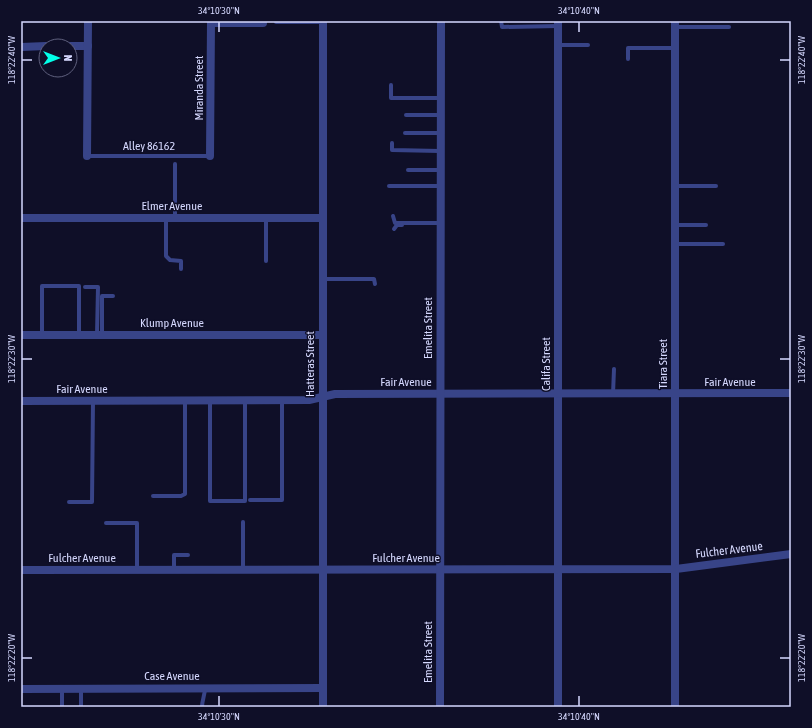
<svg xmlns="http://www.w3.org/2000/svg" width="812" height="728" viewBox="0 0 812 728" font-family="'Asap Condensed',sans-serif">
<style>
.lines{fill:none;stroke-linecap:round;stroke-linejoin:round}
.service{stroke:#384488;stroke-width:4}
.minor{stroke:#384488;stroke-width:8}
.ticks{fill:none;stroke:#d6d9ff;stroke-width:1.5}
.labels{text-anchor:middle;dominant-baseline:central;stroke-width:3;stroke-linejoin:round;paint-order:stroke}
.street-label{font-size:12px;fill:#d6d9ff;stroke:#0f0f28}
.neatline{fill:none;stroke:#d6d9ff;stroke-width:1.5}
.ticks-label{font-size:10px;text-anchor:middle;fill:#d6d9ff}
</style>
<rect width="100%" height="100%" fill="#0f0f28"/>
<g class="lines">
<g class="service">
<path d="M501 21 502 27 558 26"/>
<path d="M276 22H323"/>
<path d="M675 27H729"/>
<path d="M558 45H588"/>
<path d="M628 59V48H675"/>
<path d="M391 85V98H441"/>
<path d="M406 115H441"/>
<path d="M405 133H441"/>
<path d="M392 143V150L440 151"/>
<path d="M87 156H210"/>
<path d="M408 170H440"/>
<path d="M389 186H440"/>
<path d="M675 186H716"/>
<path d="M393 216 395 223H440"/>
<path d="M166 218V256L170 260 181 261V269"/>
<path d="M175 218V164"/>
<path d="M266 218V261"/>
<path d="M675 225H706"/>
<path d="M394 229 397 225H402"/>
<path d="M675 244H723"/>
<path d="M323 279H374L375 284"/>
<path d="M85 287H98L97 335"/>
<path d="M42 335V286H79V335"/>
<path d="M102 335V296H113"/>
<path d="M613 394 614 369"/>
<path d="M210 401V501H245V400"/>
<path d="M153 496H181L185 494V401"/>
<path d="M250 500H282V400"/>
<path d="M69 502H92L93 401"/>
<path d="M106 523H137V570"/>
<path d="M174 569V555H188"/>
<path d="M243 570V522"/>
<path d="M62 688V707"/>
<path d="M81 688V707"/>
<path d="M202 707C202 700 205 695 205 688"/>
</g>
<g class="minor">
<path d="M558 21V707"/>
<path d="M675 21V707"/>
<path d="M211 23H263"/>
<path d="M70 46H88"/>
<path d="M21 47 46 46"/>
<path d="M87 156 88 21"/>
<path d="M210 156 211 21"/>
<path d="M21 218H323"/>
<path d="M21 335H322"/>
<path d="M21 401 309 400 335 394 791 393"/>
<path d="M21 570 676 569 791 554"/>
<path d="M21 689 323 688"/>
<path d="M323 707V21"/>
<path d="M440 707 441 21"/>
</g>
</g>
<path class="ticks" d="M219 22V32M579 22V32M22 60H32M780 60H790M22 359H32M780 359H790M22 658H32M780 658H790M219 696V706M579 696V706"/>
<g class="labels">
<g class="street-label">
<text transform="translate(199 88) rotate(-90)">Miranda Street</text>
<text x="149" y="146">Alley 86162</text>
<text x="172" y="206">Elmer Avenue</text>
<text x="172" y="323">Klump Avenue</text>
<text transform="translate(428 328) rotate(-90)">Emelita Street</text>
<text transform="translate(310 364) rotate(-90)">Hatteras Street</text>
<text transform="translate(546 364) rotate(-90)">Califa Street</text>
<text transform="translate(663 364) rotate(-90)">Tiara Street</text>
<text x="406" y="382">Fair Avenue</text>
<text x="730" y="382">Fair Avenue</text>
<text x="82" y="389">Fair Avenue</text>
<text transform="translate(729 550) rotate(-7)">Fulcher Avenue</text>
<text x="82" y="558">Fulcher Avenue</text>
<text x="406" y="558">Fulcher Avenue</text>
<text transform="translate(428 652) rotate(-90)">Emelita Street</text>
<text x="172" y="676">Case Avenue</text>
</g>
</g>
<rect width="812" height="728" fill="none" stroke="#0f0f28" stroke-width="44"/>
<g transform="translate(58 58) rotate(90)"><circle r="19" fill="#0f0f28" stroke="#5f607e"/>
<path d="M0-3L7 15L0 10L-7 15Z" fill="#02ffe9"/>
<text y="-6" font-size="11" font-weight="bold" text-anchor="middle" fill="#d6d9ff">N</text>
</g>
<rect x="22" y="22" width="768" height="684" class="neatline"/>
<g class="ticks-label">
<text x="219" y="14">34°10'30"N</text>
<text x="579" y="14">34°10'40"N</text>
<text transform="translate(801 60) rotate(-90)" y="4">118°22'40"W</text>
<text transform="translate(11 60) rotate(-90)" y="4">118°22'40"W</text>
<text transform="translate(801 359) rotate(-90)" y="4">118°22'30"W</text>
<text transform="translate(11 359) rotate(-90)" y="4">118°22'30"W</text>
<text transform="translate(801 658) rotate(-90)" y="4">118°22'20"W</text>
<text transform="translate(11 658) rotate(-90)" y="4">118°22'20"W</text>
<text x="219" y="720">34°10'30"N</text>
<text x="579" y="720">34°10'40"N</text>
</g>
</svg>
